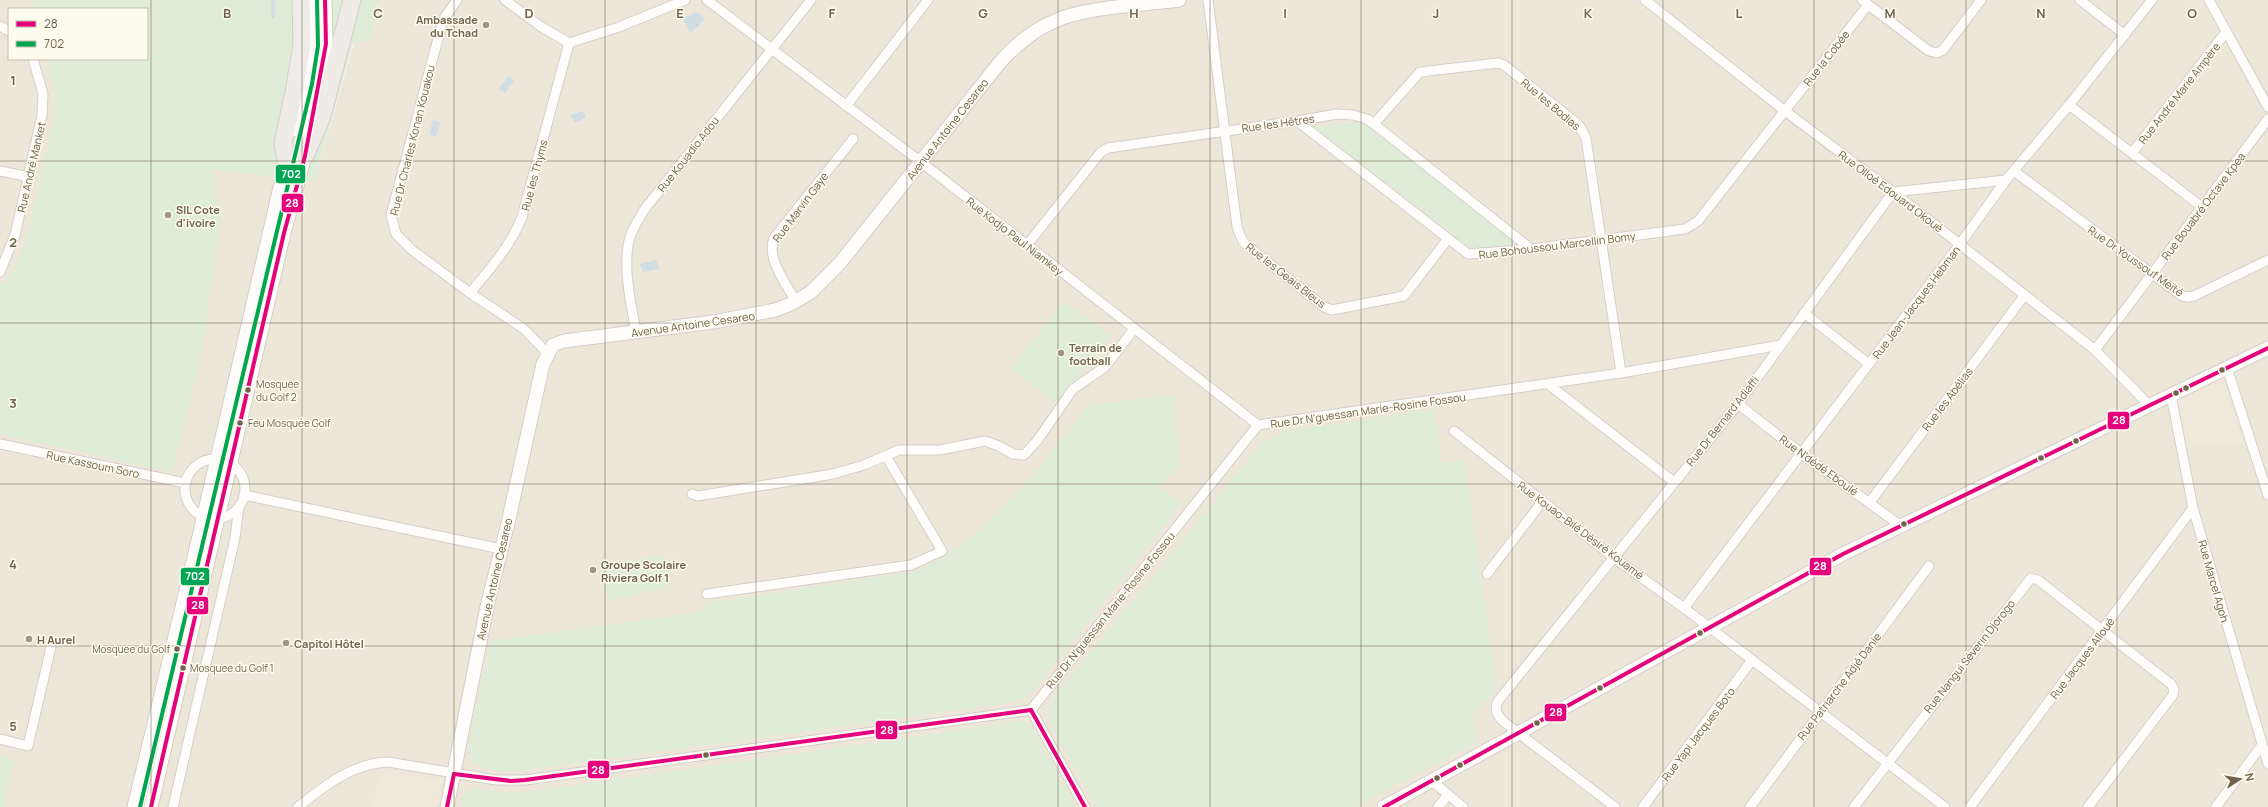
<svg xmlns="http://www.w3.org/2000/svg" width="2268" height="807" viewBox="0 0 2268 807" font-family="Manrope,sans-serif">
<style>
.residential{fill:#ece7d9;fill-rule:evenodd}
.commercial{fill:#f1e8dc}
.green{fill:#dfecd8}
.water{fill:#d0dee4}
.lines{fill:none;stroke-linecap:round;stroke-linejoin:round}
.stream{stroke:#d0dee4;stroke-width:3}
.street-casing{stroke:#d4d0c9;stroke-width:11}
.secondary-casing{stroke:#d3cfc8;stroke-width:15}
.highway-casing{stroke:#d4d0c7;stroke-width:19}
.street{stroke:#fefdfc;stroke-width:9}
.secondary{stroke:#fefdfc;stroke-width:13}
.highway{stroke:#efebe6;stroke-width:17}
.bus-1-casing{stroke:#fdfaee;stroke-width:7}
.bus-2-casing{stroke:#fdfaee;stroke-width:7}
.bus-1{stroke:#e5007d;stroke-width:4}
.bus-2{stroke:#00a651;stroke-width:4}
.grid{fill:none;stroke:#71634f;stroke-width:1;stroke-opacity:0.55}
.poi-dot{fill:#a09686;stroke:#fdfaee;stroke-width:1.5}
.bus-dot{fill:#71634f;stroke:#fdfaee;stroke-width:1.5}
.labels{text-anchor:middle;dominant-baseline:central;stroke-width:3;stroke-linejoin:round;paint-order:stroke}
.bus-label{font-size:10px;fill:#71634f;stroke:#fdfaee;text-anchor:start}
.poi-label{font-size:11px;font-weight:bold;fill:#71634f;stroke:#fdfaee;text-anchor:start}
.street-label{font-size:11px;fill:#71634f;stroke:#fdfaee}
.grid-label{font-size:13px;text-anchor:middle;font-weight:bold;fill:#71634f;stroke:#fdfaee;stroke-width:3;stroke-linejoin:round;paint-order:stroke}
.line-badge{stroke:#fdfaee;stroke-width:1.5}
.badge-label{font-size:11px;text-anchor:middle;font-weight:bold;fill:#fff}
</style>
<rect width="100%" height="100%" fill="#f6f4ec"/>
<path class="residential" d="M0 0H215L314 182 354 43 371 40 378 0H2268V807H0ZM9 9H147V59H9Z"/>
<g class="commercial">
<path d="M2222 378 2243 446H2186L2177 400Z"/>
<path d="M380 768 442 781 436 807H372Z"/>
</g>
<g class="green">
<path d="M33 0H378L371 40 353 43 314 182 213 169 220 224 201 354 172 472 0 434V287L15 269 27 239 55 115V89L48 59H147V9H34Z"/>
<path d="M1363 122 1523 245 1475 251 1315 127Z"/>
<path d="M1064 301 1110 336 1057 405 1011 369Z"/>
<path d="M1173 395 1180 465 1160 487 1182 503 1035 689 1024 698 1008 703 511 772 483 768 474 764 469 752V743L491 641 701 612 710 603 912 572C989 541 1038 467 1089 405Z"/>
<path d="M1434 409 1441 464 1464 460 1497 688 1473 714 1476 742 1355 807H1096L1049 721 1048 710 1055 696 1264 441 1288 431Z"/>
<path d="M661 554 668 587 608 601 600 569Z"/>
<path d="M1023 721 1030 724 1075 807H461L464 794 471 788 499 792H528Z"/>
<path d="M0 756 13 759 4 807H0Z"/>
</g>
<g class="water">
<path d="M697 12 705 19 691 33 682 19Z"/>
<path d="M508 76 514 80 505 93 499 89Z"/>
<path d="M583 111 586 118 575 123 570 115Z"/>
<path d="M433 120 441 122 436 136 429 135Z"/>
<path d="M656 260 659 269 643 272 640 264Z"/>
</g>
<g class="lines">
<path class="stream" d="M273 17V0"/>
<g class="street-casing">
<g id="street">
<path d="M457 0 443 20 391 215 396 234 412 250 470 293 524 329 549 355"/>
<path d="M505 0 540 26 569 43 619 27 685 0"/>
<path d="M707 0 921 162 1258 425"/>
<path d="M1208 0 1237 227 1243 242 1324 307 1332 310 1404 296 1447 240"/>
<path d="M1645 0 1785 111 1893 192 2095 350 2149 405"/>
<path d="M1862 0 1929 51 1937 53 1943 50 1981 0"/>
<path d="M2080 0 2125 35"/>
<path d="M2209 0 2268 107"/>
<path d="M0 26 9 31"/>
<path d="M2069 105 2202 207"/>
<path d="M846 106 928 0"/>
<path d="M1297 121 1468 254 1531 249 1685 229 1698 221 1868 5"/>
<path d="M1374 124 1420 72 1498 63 1504 65 1579 125 1586 138 1621 373"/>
<path d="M2132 153 2226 32"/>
<path d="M0 171 29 177"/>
<path d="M2014 171 2182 296 2188 297 2194 296 2268 260"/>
<path d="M1027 245 1101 152 1108 148 1297 121 1337 114 1353 115 1367 119 1374 124 1531 249"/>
<path d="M0 272 15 235 42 115 43 94 33 59"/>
<path d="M470 293C490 269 510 247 522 217L569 43"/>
<path d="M796 302C786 283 766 259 774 238L853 139"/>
<path d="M1804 313 1869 364"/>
<path d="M636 332C631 304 621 262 631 234 634 226 640 218 644 210L811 0"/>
<path d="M2095 350 2268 119"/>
<path d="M2227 368 2268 495"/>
<path d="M1548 384 1674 482"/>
<path d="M2171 395 2193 508 2268 764"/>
<path d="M1738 404 1802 454 1901 526"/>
<path d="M1454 431 1613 557 1684 608 1945 807"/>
<path d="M0 444 185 483"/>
<circle cx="215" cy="489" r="30"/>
<path d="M692 494 698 496 833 474 864 465 899 450H940L985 441 999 446 1013 454 1024 455 1037 441 1073 389 1105 367 1134 329"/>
<path d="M244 495 501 549"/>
<path d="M1870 502 2024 296"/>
<path d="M1487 574 1542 502"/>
<path d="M707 594 911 565 942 551 886 456"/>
<path d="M1684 608 1960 244 2006 180 2069 105 2152 0"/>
<path d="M1031 710 1258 425 1621 373 1781 345"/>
<path d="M1031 710 1085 807"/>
<path d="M0 739 28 746 51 647"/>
<path d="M1432 781 1463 807"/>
<path d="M173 807 235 538 239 506"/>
<path d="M298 807C324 786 353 763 388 762L496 780H525L1031 710"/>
<path d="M1438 807 1448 795"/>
<path d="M1615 807 1504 722C1497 715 1494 710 1498 701L1738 404 1893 192 2006 180"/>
<path d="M1643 807 1752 660"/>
<path d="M1750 807 1929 566"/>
<path d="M1854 807 2031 578 2038 580 2171 684 2174 689 2173 695 2088 807"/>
<path d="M1970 807 2193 508"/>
<path d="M2216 807 2262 745"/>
</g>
</g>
<g class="secondary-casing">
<g id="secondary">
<path d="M294 130 312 46 311 0"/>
<path d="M134 807 197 545 288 153"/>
<path d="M151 807 284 233 305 156 326 44 325 0"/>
<path d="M447 807 488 602 508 523 543 364 553 345 564 341 713 322 775 310 791 304 811 292 840 263 1001 61C1017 44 1033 30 1055 21 1085 7 1144 5 1179 0"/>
<path d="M1384 807 1843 554 2268 348"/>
</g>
</g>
<g class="highway-casing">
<g id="highway">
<path d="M305 156 322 116 352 0"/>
<path d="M286 161 283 143 294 92 302 44 301 0"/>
</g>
</g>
<use href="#street" class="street"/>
<use href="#secondary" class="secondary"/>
<use href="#highway" class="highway"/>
<g class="bus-1-casing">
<g id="bus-1">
<path d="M1031 710 1085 807"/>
<path d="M454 774 511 781 525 780 1031 710"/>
<path d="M151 807 284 233 305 156 326 44 325 0"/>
<path d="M447 807 454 774"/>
<path d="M1384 807 1843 554 2268 348"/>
</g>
</g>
<g class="bus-2-casing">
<path id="bus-2" d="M140 807 312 84 318 46 317 0"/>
</g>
<use href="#bus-1" class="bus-1"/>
<use href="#bus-2" class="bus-2"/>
</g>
<path class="grid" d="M151 0V807M302 0V807M454 0V807M605 0V807M756 0V807M907 0V807M1058 0V807M1210 0V807M1361 0V807M1512 0V807M1663 0V807M1814 0V807M1966 0V807M2117 0V807M0 161H2268M0 323H2268M0 484H2268M0 646H2268"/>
<g class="poi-dot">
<circle cx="486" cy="25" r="4"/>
<circle cx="168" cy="215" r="4"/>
<circle cx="1061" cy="353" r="4"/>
<circle cx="593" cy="570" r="4"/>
<circle cx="29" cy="639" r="4"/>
<circle cx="286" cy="643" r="4"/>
</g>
<g class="bus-dot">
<circle cx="2222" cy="370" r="3.5"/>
<circle cx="2186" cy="388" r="3.5"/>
<circle cx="248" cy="390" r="3.5"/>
<circle cx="2176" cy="393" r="3.5"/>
<circle cx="240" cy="423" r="3.5"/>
<circle cx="2076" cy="441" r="3.5"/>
<circle cx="2041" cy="458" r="3.5"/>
<circle cx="1904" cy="524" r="3.5"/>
<circle cx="1700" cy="633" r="3.5"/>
<circle cx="177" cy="649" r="3.5"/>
<circle cx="183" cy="668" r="3.5"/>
<circle cx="1600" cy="688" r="3.5"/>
<circle cx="1537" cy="723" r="3.5"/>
<circle cx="706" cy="755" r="3.5"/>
<circle cx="1460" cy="765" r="3.5"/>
<circle cx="1437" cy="778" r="3.5"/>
</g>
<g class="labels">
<g class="bus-label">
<text x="256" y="384">Mosquee<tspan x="256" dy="13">du Golf 2</tspan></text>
<text x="248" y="423">Feu Mosquée Golf</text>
<text x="170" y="649" text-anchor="end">Mosquee du Golf</text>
<text x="190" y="668">Mosquee du Golf 1</text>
</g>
<g class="poi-label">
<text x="478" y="19" text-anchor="end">Ambassade<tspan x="478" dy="13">du Tchad</tspan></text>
<text x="176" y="209">SIL Cote<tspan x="176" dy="13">d'ivoire</tspan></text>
<text x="1069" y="347">Terrain de<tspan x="1069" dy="13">football</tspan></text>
<text x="601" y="564">Groupe Scolaire<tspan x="601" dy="13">Riviera Golf 1</tspan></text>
<text x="37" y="639">H Aurel</text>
<text x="294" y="643">Capitol Hôtel</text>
</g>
<g class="street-label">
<text transform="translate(1826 58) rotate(-52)">Rue la Cobée</text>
<text transform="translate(2179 93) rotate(-52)">Rue André Marie Ampère</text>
<text transform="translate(1551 104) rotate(40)">Rue les Bodias</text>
<text transform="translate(1278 123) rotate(-8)">Rue les Hêtres</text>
<text transform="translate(947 129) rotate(-52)">Avenue Antoine Cesareo</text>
<text transform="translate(412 140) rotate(-76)">Rue Dr Charles Konan Kouakou</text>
<text transform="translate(688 154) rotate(-52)">Rue Kouadio Adou</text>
<text transform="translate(31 167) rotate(-77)">Rue André Manket</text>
<text transform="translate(534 175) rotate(-75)">Rue les Thyms</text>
<text transform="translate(1891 191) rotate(37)">Rue Olloé Edouard Okoué</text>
<text transform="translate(2203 206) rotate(-53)">Rue Bouabré Octave Kpea</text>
<text transform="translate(800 207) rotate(-53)">Rue Marvin Gaye</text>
<text transform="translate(1015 236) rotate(38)">Rue Kodjo Paul Niamkey</text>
<text transform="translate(1557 245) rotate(-7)">Rue Bohoussou Marcellin Bomy</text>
<text transform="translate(2136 261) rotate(35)">Rue Dr Youssouf Meïté</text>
<text transform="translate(1286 275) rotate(38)">Rue les Geais Bleus</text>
<text transform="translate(1916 302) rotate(-53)">Rue Jean-Jacques Hebman</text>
<text transform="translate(693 324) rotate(-8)">Avenue Antoine Cesareo</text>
<text transform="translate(1947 399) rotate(-53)">Rue les Abélias</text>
<text transform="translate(1368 410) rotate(-8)">Rue Dr N'guessan Marie-Rosine Fossou</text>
<text transform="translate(1722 421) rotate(-52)">Rue Dr Bernard Adiaffi</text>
<text transform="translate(93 464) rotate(12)">Rue Kassoum Soro</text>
<text transform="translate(1819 465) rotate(36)">Rue N'dédé Eboulé</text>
<text transform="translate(1581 530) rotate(37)">Rue Kouao-Bilé Désiré Kouamé</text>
<text transform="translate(494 579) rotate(-77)">Avenue Antoine Cesareo</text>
<text transform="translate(2214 581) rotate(74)">Rue Marcel Agoh</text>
<text transform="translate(1110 610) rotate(-51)">Rue Dr N'guessan Marie-Rosine Fossou</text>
<text transform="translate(1969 656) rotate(-52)">Rue Nangui Séverin Djorogo</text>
<text transform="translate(2082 658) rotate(-53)">Rue Jacques Alloué</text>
<text transform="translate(1839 686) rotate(-53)">Rue Patriarche Adjé Danie</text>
<text transform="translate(1698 734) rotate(-53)">Rue Yapi Jacques Boto</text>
</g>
</g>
<g class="grid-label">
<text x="227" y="18">B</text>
<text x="378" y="18">C</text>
<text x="529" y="18">D</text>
<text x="680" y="18">E</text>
<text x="832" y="18">F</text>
<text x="983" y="18">G</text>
<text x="1134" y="18">H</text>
<text x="1285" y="18">I</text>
<text x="1436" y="18">J</text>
<text x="1588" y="18">K</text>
<text x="1739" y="18">L</text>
<text x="1890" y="18">M</text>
<text x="2041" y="18">N</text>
<text x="2192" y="18">O</text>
<text x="13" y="85">1</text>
<text x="13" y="247">2</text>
<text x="13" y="408">3</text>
<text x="13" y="569">4</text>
<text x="13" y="731">5</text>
</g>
<g class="line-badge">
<rect x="275" y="164" width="31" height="20" rx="4" fill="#00a651"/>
<rect x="281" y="193" width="23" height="20" rx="4" fill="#e5007d"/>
<rect x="2107" y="411" width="23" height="19" rx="4" fill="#e5007d"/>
<rect x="1809" y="557" width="23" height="19" rx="4" fill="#e5007d"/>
<rect x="180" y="567" width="30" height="19" rx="4" fill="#00a651"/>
<rect x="186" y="596" width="23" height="19" rx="4" fill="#e5007d"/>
<rect x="1544" y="703" width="23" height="19" rx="4" fill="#e5007d"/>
<rect x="875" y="720" width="23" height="20" rx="4" fill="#e5007d"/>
<rect x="587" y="760" width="23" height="19" rx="4" fill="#e5007d"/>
</g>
<g class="badge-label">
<text x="291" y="178">702</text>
<text x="292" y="207">28</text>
<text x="2119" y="424">28</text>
<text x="1820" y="570">28</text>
<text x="195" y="580">702</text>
<text x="198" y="609">28</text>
<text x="1556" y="716">28</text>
<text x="887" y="734">28</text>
<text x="598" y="774">28</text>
</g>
<rect x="8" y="8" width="140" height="52" fill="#fdfaee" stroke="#c5beae"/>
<rect x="16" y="21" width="20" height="6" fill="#e5007d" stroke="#c5beae"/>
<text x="44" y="28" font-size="12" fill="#71634f">28</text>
<rect x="16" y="41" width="20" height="6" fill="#00a651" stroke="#c5beae"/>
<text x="44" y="48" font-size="12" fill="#71634f">702</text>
<g transform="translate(2240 779) rotate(78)" stroke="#fdfaee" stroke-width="3" paint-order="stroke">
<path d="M0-3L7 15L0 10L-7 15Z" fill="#71634f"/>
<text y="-6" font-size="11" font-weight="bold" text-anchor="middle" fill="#71634f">N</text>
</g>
</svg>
